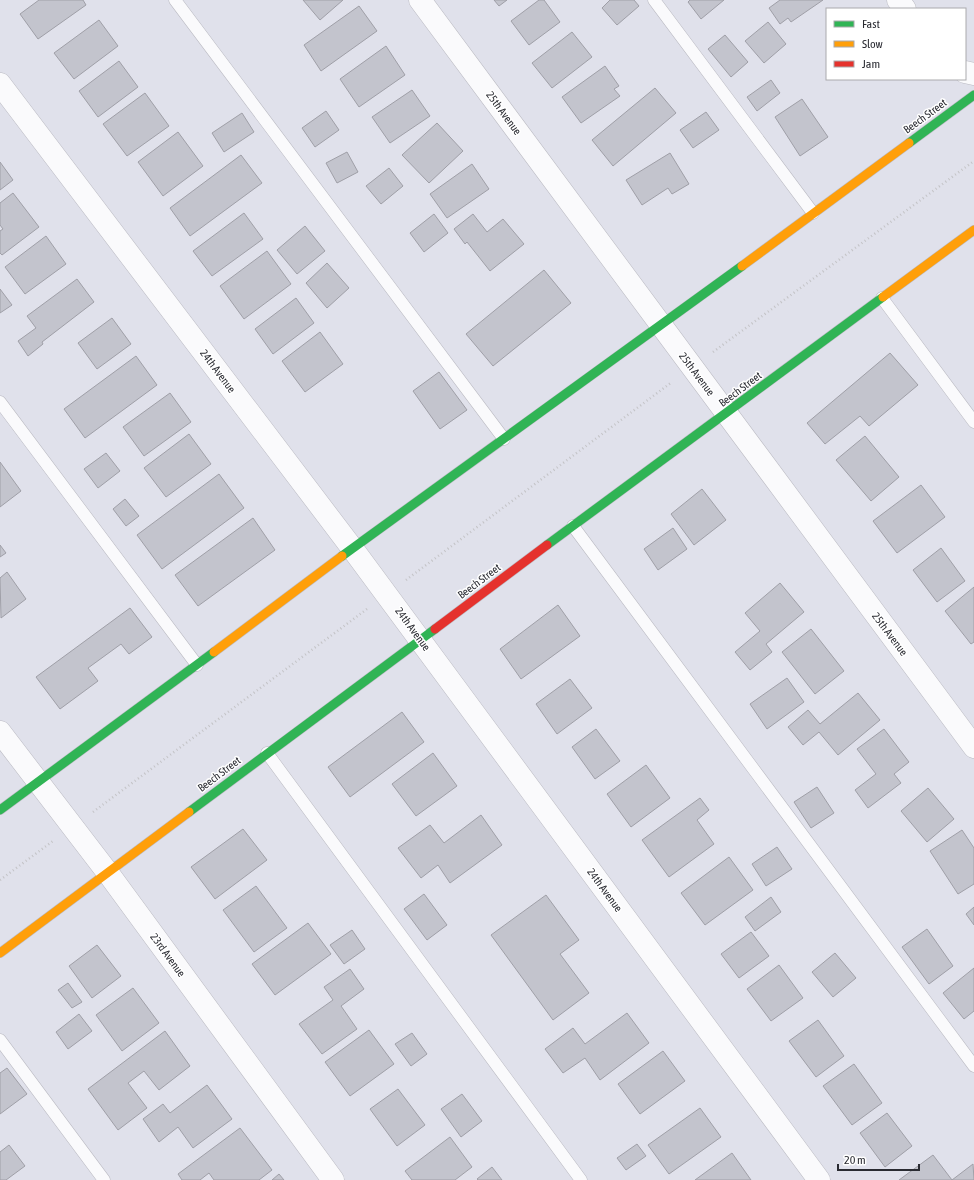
<svg xmlns="http://www.w3.org/2000/svg" width="974" height="1180" viewBox="0 0 974 1180" font-family="'Asap Condensed',sans-serif">
<style>
.building{fill:#c3c4cd;stroke:#9f9fa7}
.lines{fill:none;stroke-linecap:round;stroke-linejoin:round}
.lane-casing{stroke:#babac2;stroke-width:13}
.street-casing{stroke:#babac2;stroke-width:23}
.fast-casing{stroke:#babac2;stroke-width:10}
.slow-casing{stroke:#babac2;stroke-width:10}
.jam-casing{stroke:#babac2;stroke-width:10}
.path{stroke:#c3c3c6;stroke-width:2.5;stroke-dasharray:1 3;stroke-linecap:butt}
.lane{stroke:#fafafc;stroke-width:12}
.street{stroke:#fafafc;stroke-width:22}
.fast{stroke:#30b455;stroke-width:9}
.slow{stroke:#ff9f0a;stroke-width:9}
.jam{stroke:#e5322d;stroke-width:9}
.labels{text-anchor:middle;dominant-baseline:central;stroke-width:3;stroke-linejoin:round;paint-order:stroke}
.street-label{font-size:11px;fill:#2a2b32;stroke:#fff}
</style>
<rect width="100%" height="100%" fill="#e0e1eb"/>
<g class="building">
<path d="M39 0H83L86 5 38 39 20 14Z"/>
<path d="M303 0H343L320 20Z"/>
<path d="M494 0H507L499 6Z"/>
<path d="M539 0H544L560 22 529 45 511 21Z"/>
<path d="M610 0H634L639 6 617 25 602 8Z"/>
<path d="M690 0H724L701 19 688 2Z"/>
<path d="M780 0H823L791 22 788 18 780 24 769 8Z"/>
<path d="M359 6 377 31 321 71 304 45Z"/>
<path d="M99 20 118 46 74 79 54 53Z"/>
<path d="M768 22 786 44 764 63 745 41Z"/>
<path d="M572 32 592 57 552 88 532 63Z"/>
<path d="M725 35 748 62 731 77 708 49Z"/>
<path d="M386 46 405 75 359 107 340 79Z"/>
<path d="M119 61 138 87 98 117 79 91Z"/>
<path d="M605 66 619 86 614 89 620 96 581 123 562 97Z"/>
<path d="M771 80 780 93 757 111 747 97Z"/>
<path d="M655 88 676 113 613 166 592 140Z"/>
<path d="M412 90 430 116 390 143 372 117Z"/>
<path d="M145 93 169 126 127 156 103 124Z"/>
<path d="M802 99 828 137 800 156 775 117Z"/>
<path d="M326 111 339 130 315 147 302 128Z"/>
<path d="M706 112 719 130 693 148 680 130Z"/>
<path d="M242 113 254 132 224 152 212 133Z"/>
<path d="M437 123 463 151 429 183 402 155Z"/>
<path d="M178 132 203 166 163 196 138 162Z"/>
<path d="M347 152 358 172 337 183 326 163Z"/>
<path d="M670 153 689 184 672 194 668 188 642 205 626 180Z"/>
<path d="M241 155 262 183 190 236 170 208Z"/>
<path d="M0 162 13 180 0 190Z"/>
<path d="M472 164 489 189 447 218 430 194Z"/>
<path d="M389 168 403 186 381 204 366 186Z"/>
<path d="M13 193 39 227 2 255 0 253V231L3 229 0 225V203Z"/>
<path d="M244 213 263 239 212 276 193 251Z"/>
<path d="M434 214 448 233 424 252 410 233Z"/>
<path d="M473 214 487 232 503 219 524 244 490 271 467 242 465 244 454 229Z"/>
<path d="M305 226 325 251 297 274 277 250Z"/>
<path d="M46 236 66 264 25 294 5 267Z"/>
<path d="M267 251 291 284 244 319 220 286Z"/>
<path d="M327 263 349 288 327 308 306 283Z"/>
<path d="M544 270 571 303 493 366 466 334Z"/>
<path d="M77 279 94 302 42 342 43 344 28 356 18 341 36 328 27 316Z"/>
<path d="M0 289 12 305 0 313Z"/>
<path d="M296 298 314 323 273 354 255 329Z"/>
<path d="M112 318 131 344 97 369 78 343Z"/>
<path d="M320 332 343 364 305 392 282 361Z"/>
<path d="M890 353 918 385 869 426 860 416 825 444 807 423Z"/>
<path d="M136 356 157 385 85 438 64 409Z"/>
<path d="M439 372 467 410 440 429 413 391Z"/>
<path d="M170 393 191 422 144 456 123 427Z"/>
<path d="M189 434 211 464 166 497 144 468Z"/>
<path d="M865 436 899 477 871 501 836 460Z"/>
<path d="M106 453 120 471 98 488 84 469Z"/>
<path d="M0 462 21 491 0 507Z"/>
<path d="M219 474 244 508 162 569 137 535Z"/>
<path d="M921 485 945 517 897 553 873 521Z"/>
<path d="M702 489 726 520 694 545 671 514Z"/>
<path d="M125 499 139 516 126 526 113 509Z"/>
<path d="M253 518 275 550 198 606 175 575Z"/>
<path d="M673 528 687 549 658 570 644 549Z"/>
<path d="M0 545 6 553 0 557Z"/>
<path d="M941 548 965 581 937 602 913 570Z"/>
<path d="M7 572 26 599 1 618 0 578Z"/>
<path d="M780 583 804 612 766 644 772 652 750 670 735 652 760 631 745 613Z"/>
<path d="M974 587V642L971 644 945 611Z"/>
<path d="M558 605 580 636 521 679 500 649Z"/>
<path d="M130 608 152 637 129 654 121 644 88 668 98 681 60 709 36 677Z"/>
<path d="M811 629 844 671 815 694 782 652Z"/>
<path d="M787 678 804 702 767 729 750 704Z"/>
<path d="M570 679 592 708 557 734 536 704Z"/>
<path d="M858 693 880 720 838 755 819 732 803 745 788 727 808 710 820 724Z"/>
<path d="M402 712 424 742 350 797 328 767Z"/>
<path d="M596 729 620 761 595 779 572 747Z"/>
<path d="M884 729 909 762 894 774 901 783 868 808 855 790 876 774 857 749Z"/>
<path d="M433 753 457 786 416 816 392 784Z"/>
<path d="M646 765 670 798 631 827 607 794Z"/>
<path d="M817 787 834 813 811 828 794 802Z"/>
<path d="M928 788 954 819 927 842 901 811Z"/>
<path d="M700 798 709 810 697 820 714 844 669 877 642 840Z"/>
<path d="M481 815 502 845 450 883 438 865 421 878 398 848 430 825 444 843Z"/>
<path d="M243 829 267 860 215 899 191 867Z"/>
<path d="M962 830 974 848V884L958 894 930 851Z"/>
<path d="M777 847 792 869 766 886 752 864Z"/>
<path d="M729 857 753 890 705 925 681 893Z"/>
<path d="M256 886 287 928 254 952 223 910Z"/>
<path d="M424 894 447 925 427 940 404 909Z"/>
<path d="M546 895 579 940 560 954 589 993 553 1020 491 935Z"/>
<path d="M771 897 781 912 755 931 745 917Z"/>
<path d="M974 907V925L966 914Z"/>
<path d="M308 923 331 954 275 995 252 964Z"/>
<path d="M927 929 953 966 929 984 902 947Z"/>
<path d="M352 930 365 949 344 964 330 945Z"/>
<path d="M751 932 769 956 739 978 721 954Z"/>
<path d="M97 945 121 976 92 998 69 966Z"/>
<path d="M835 953 856 978 833 997 812 972Z"/>
<path d="M779 965 803 998 771 1021 747 989Z"/>
<path d="M974 968V1011L964 1019 943 993Z"/>
<path d="M350 969 364 989 341 1006 357 1029 322 1054 299 1024 333 1000 324 987Z"/>
<path d="M68 983 82 1002 72 1008 58 990Z"/>
<path d="M133 988 159 1023 122 1051 96 1015Z"/>
<path d="M627 1013 649 1043 600 1080 585 1058 563 1073 545 1049 573 1028 585 1044Z"/>
<path d="M79 1014 92 1031 68 1049 56 1032Z"/>
<path d="M818 1020 844 1056 816 1077 789 1041Z"/>
<path d="M369 1030 394 1064 350 1096 325 1062Z"/>
<path d="M165 1031 190 1066 159 1090 144 1071 128 1083 147 1108 118 1130 88 1089Z"/>
<path d="M412 1033 427 1054 411 1066 395 1044Z"/>
<path d="M663 1051 685 1081 640 1114 618 1084Z"/>
<path d="M854 1064 882 1103 852 1125 823 1086Z"/>
<path d="M7 1068 27 1094 0 1114V1073Z"/>
<path d="M207 1085 232 1119 193 1148 178 1127 159 1142 143 1119 163 1104 170 1113Z"/>
<path d="M398 1089 425 1125 397 1146 370 1109Z"/>
<path d="M462 1094 482 1121 461 1137 441 1109Z"/>
<path d="M700 1108 721 1137 669 1174 648 1145Z"/>
<path d="M887 1113 912 1146 885 1167 860 1133Z"/>
<path d="M240 1128 272 1170 259 1180H214L209 1173 200 1180H182L178 1174Z"/>
<path d="M450 1137 472 1167 455 1180H412L405 1171Z"/>
<path d="M637 1144 646 1156 626 1170 617 1158Z"/>
<path d="M9 1145 25 1166 6 1180H0V1152Z"/>
<path d="M732 1153 751 1180H695Z"/>
<path d="M933 1155 952 1180 973 1164 974 1180H899Z"/>
<path d="M492 1167 502 1180H478L477 1179Z"/>
<path d="M279 1174 284 1180H272Z"/>
</g>
<g class="lines">
<g class="lane-casing">
<g id="lane">
<path d="M175 0 504 439"/>
<path d="M654 0 813 213"/>
<path d="M882 298 974 422"/>
<path d="M0 402 197 665"/>
<path d="M573 526 974 1066"/>
<path d="M267 753 581 1180"/>
<path d="M0 1040 104 1180"/>
</g>
</g>
<g class="street-casing">
<g id="street">
<path d="M420 0 974 747"/>
<path d="M898 0 905 9"/>
<path d="M965 72 974 74"/>
<path d="M0 84 352 548 819 1180"/>
<path d="M0 732 108 873 333 1180"/>
</g>
</g>
<g class="fast-casing">
<g id="fast">
<path d="M909 143 974 95"/>
<path d="M547 545 883 297"/>
<path d="M342 556 742 266"/>
<path d="M0 810 214 652"/>
<path d="M189 812 435 629"/>
</g>
</g>
<g class="slow-casing">
<g id="slow">
<path d="M742 266 909 143"/>
<path d="M883 297 974 230"/>
<path d="M214 652 342 556"/>
<path d="M0 953 189 812"/>
</g>
</g>
<g class="jam-casing">
<path id="jam" d="M435 629 547 545"/>
</g>
<g class="path">
<path d="M713 352 974 161"/>
<path d="M406 580 672 382"/>
<path d="M93 812 367 609"/>
<path d="M0 880 53 841"/>
</g>
<use href="#lane" class="lane"/>
<use href="#street" class="street"/>
<use href="#fast" class="fast"/>
<use href="#slow" class="slow"/>
<use href="#jam" class="jam"/>
</g>
<g class="labels">
<g class="street-label">
<text transform="translate(504 113) rotate(54)">25th Avenue</text>
<text transform="translate(925 116) rotate(-36)">Beech Street</text>
<text transform="translate(218 371) rotate(53)">24th Avenue</text>
<text transform="translate(697 374) rotate(53)">25th Avenue</text>
<text transform="translate(740 389) rotate(-37)">Beech Street</text>
<text transform="translate(479 581) rotate(-37)">Beech Street</text>
<text transform="translate(413 629) rotate(54)">24th Avenue</text>
<text transform="translate(890 634) rotate(53)">25th Avenue</text>
<text transform="translate(219 774) rotate(-37)">Beech Street</text>
<text transform="translate(605 890) rotate(54)">24th Avenue</text>
<text transform="translate(168 955) rotate(54)">23rd Avenue</text>
</g>
</g>
<rect x="826" y="8" width="140" height="72" fill="#ffffff" stroke="#aaaaad"/>
<rect x="834" y="21" width="20" height="6" fill="#30b455" stroke="#aaaaad"/>
<text x="862" y="28" font-size="12" fill="#2a2b32">Fast</text>
<rect x="834" y="41" width="20" height="6" fill="#ff9f0a" stroke="#aaaaad"/>
<text x="862" y="48" font-size="12" fill="#2a2b32">Slow</text>
<rect x="834" y="61" width="20" height="6" fill="#e5322d" stroke="#aaaaad"/>
<text x="862" y="68" font-size="12" fill="#2a2b32">Jam</text>
<path d="M838 1164v6h81v-6" fill="none" stroke="#2a2b32" stroke-width="2"/>
<text x="844" y="1164" font-size="12" fill="#2a2b32" stroke="#ffffff" stroke-width="3" paint-order="stroke">20 m</text>
</svg>
